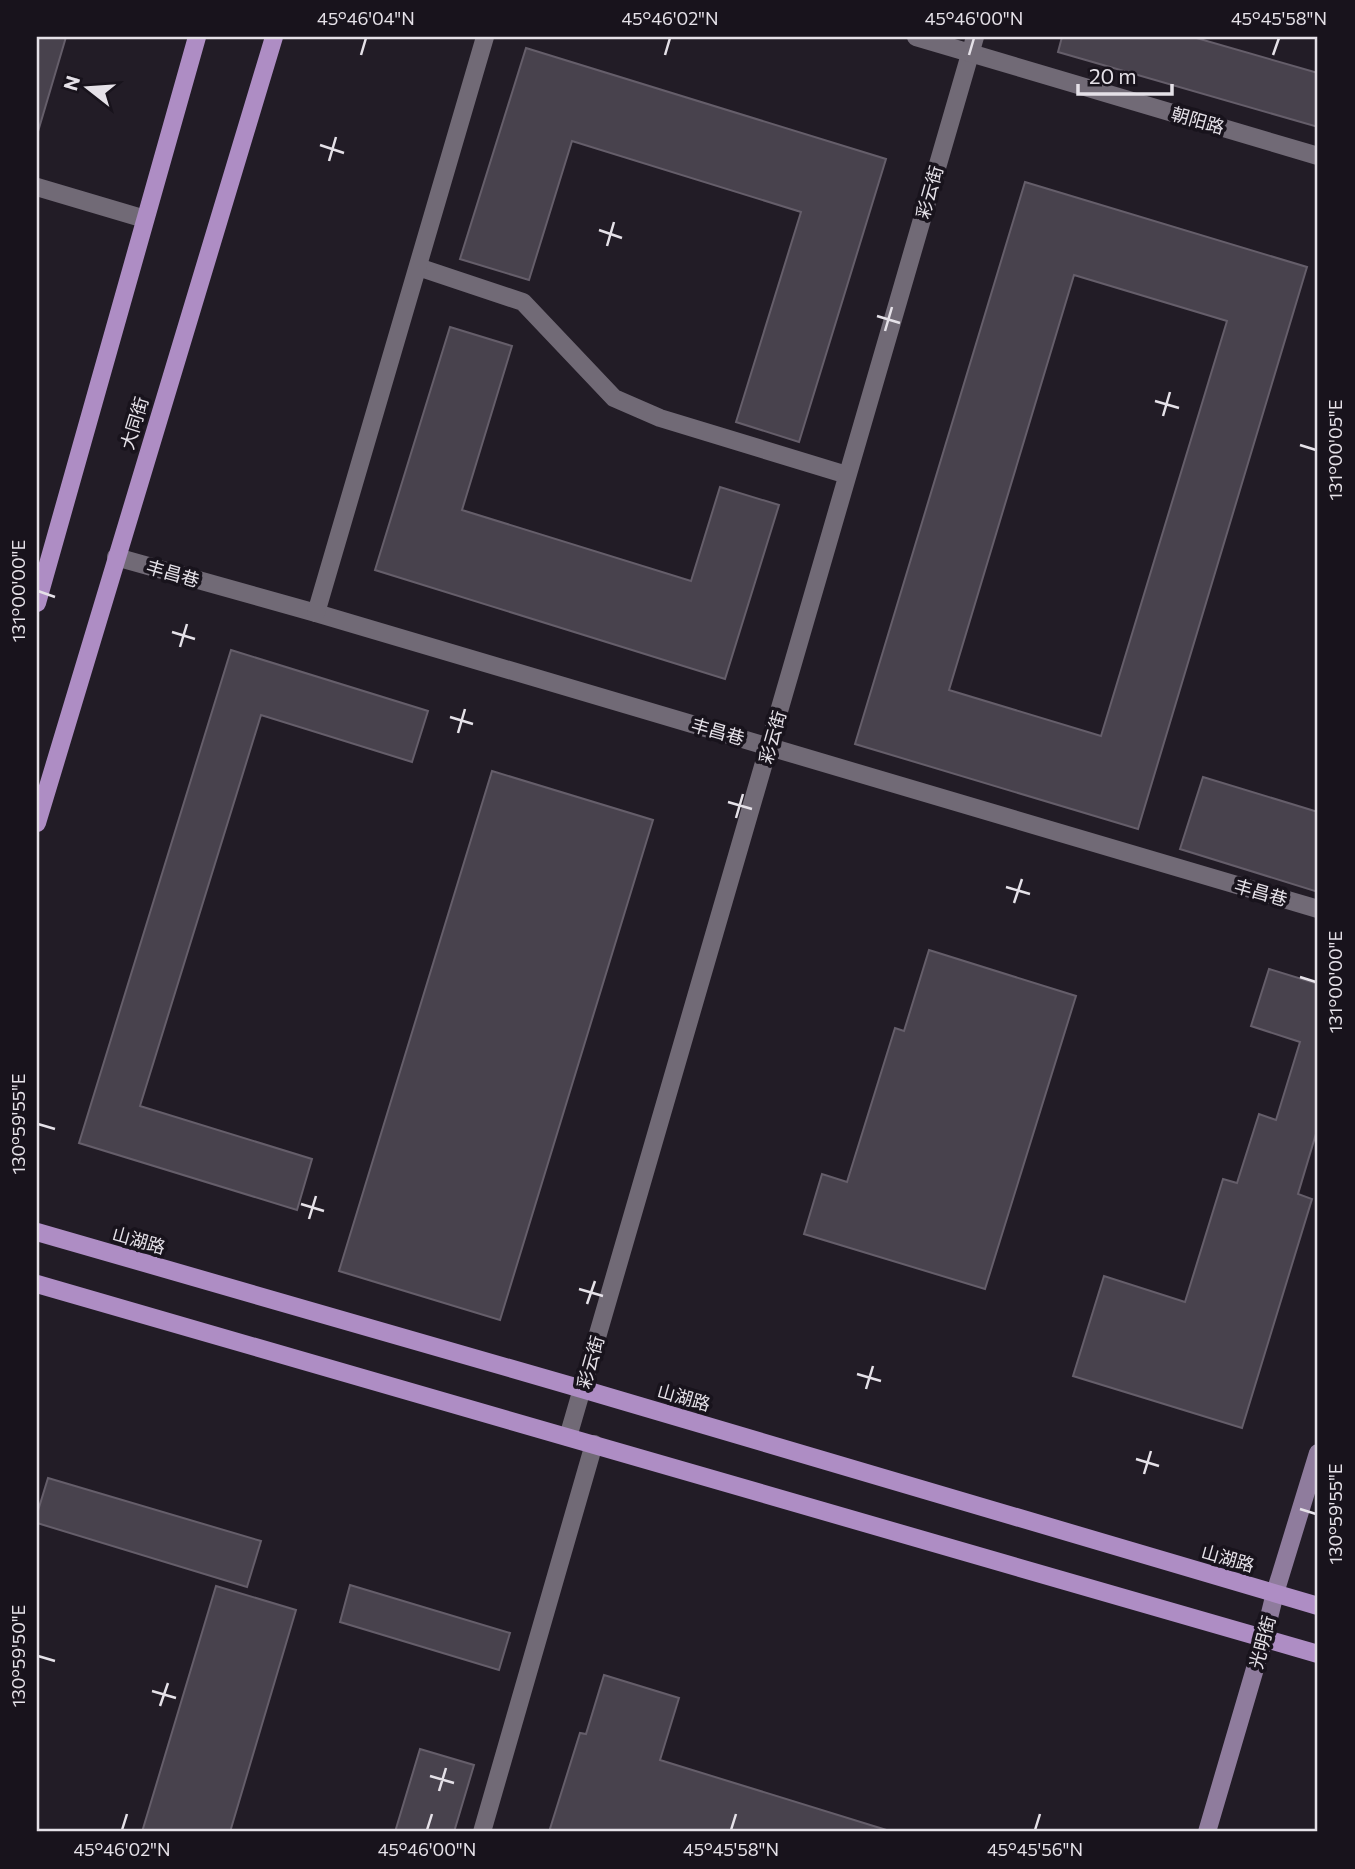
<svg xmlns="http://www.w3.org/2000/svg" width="1355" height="1869" viewBox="0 0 1355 1869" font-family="Commissioner,'Noto Sans SC',sans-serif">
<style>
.building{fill:#48424d;stroke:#655e6a;stroke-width:2;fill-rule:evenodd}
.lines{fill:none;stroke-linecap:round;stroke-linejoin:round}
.service{stroke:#716a76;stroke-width:18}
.minor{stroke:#716a76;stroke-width:18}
.tertiary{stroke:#716a76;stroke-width:18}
.secondary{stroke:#8f7c9d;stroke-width:18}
.primary{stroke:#ae8dc4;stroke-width:18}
.ticks{fill:none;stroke:#e5e1e8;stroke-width:2.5}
.labels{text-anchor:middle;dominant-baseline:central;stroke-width:7;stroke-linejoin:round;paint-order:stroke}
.street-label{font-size:18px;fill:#e5e1e8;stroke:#18131c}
.neatline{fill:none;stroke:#e5e1e8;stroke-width:2.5}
.ticks-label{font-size:18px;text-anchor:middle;fill:#e5e1e8}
</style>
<rect width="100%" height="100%" fill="#221c26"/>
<g class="building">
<path d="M37 37H66L37 135Z"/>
<path d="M1062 37H1193L1318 73V127L1058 52Z"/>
<path d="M526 48 886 159 799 442 736 422 801 212 572 141 529 280 460 259Z"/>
<path d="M1025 182 1307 267 1138 829 855 744ZM1074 275 1227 321 1101 736 949 690Z"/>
<path d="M450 327 512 346 462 510 691 581 720 487 779 505 725 679 375 570Z"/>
<path d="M231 650 428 711 412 762 261 715 140 1106 312 1159 297 1210 79 1143Z"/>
<path d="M492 771 653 820 500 1320 339 1271Z"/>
<path d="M1203 777 1318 812V892L1180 849Z"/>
<path d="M929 950 1076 996 985 1289 804 1234 822 1174 847 1182 895 1028 904 1031Z"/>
<path d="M1269 969 1318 984V1127L1298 1194 1312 1199 1242 1428 1073 1376 1104 1276 1185 1302 1223 1179 1237 1183 1259 1114 1276 1120 1300 1042 1251 1026Z"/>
<path d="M48 1478 261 1541 247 1587 37 1523V1514Z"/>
<path d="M350 1585 510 1633 499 1670 340 1622Z"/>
<path d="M216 1586 296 1610 230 1832H142Z"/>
<path d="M604 1675 679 1698 660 1760 893 1832H549L580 1733 586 1734Z"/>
<path d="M420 1749 474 1765 454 1832H395Z"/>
</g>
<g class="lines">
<path class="service" d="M37 187 145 219"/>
<g class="minor">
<path d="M418 267 523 302 614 398 660 418 847 475"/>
<path d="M116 557 316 613 1318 909"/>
<path d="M316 613 485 37"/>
<path d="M568 1437 975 37"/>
<path d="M482 1832 594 1444"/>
</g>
<path class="tertiary" d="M916 37 1318 156"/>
<path class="secondary" d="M1207 1832 1264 1638 1275 1593 1318 1453"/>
<g class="primary">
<path d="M37 603 197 37"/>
<path d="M37 823 274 37"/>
<path d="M37 1232 582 1389 1318 1606"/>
<path d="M37 1284 1318 1654"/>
</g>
</g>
<path class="ticks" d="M361 55 366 38M665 55 670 38M969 55 974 38M1273 55 1279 38M320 145 344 153M329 161 336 137M599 230 622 238M607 246 614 222M877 316 900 323M885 331 892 307M1155 401 1179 408M1163 416 1170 392M1300 445 1316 450M38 591 55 597M172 632 195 639M180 647 187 624M450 717 473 724M458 733 465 709M728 802 752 809M736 818 743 794M1006 887 1030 894M1014 903 1022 879M1300 977 1316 982M38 1124 55 1129M301 1204 324 1211M309 1219 316 1196M579 1289 603 1296M587 1304 595 1281M857 1374 881 1381M866 1389 873 1366M1136 1459 1159 1466M1144 1474 1151 1451M1300 1509 1316 1514M38 1656 55 1661M152 1691 176 1698M160 1706 168 1683M430 1776 454 1783M439 1791 446 1768M122 1830 127 1814M427 1830 432 1814M731 1830 736 1814M1035 1830 1040 1814"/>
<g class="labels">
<g class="street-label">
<text transform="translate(1198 120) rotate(16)">朝阳路</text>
<text transform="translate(929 192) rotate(-74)">彩云街</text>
<text transform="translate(134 423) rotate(-73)">大同街</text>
<text transform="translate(173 573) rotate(16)">丰昌巷</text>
<text transform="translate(718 731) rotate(16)">丰昌巷</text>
<text transform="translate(772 737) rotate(-74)">彩云街</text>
<text transform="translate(1261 892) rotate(16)">丰昌巷</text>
<text transform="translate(139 1240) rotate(16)">山湖路</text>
<text transform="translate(590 1362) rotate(-74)">彩云街</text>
<text transform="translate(684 1397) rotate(16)">山湖路</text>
<text transform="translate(1228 1558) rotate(16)">山湖路</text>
<text transform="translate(1262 1642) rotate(-75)">光明街</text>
</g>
</g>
<rect width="1355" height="1869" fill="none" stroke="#18131c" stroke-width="77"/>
<g transform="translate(88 88) rotate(287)" stroke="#18131c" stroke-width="5" paint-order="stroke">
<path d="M0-5L12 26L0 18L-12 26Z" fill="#e5e1e8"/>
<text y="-10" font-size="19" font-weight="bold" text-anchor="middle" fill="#e5e1e8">N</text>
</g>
<path d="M1078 84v10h94v-10" fill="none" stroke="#e5e1e8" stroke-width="3.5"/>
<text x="1089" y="84" font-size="21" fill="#e5e1e8" stroke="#18131c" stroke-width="5" paint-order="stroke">20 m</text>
<rect x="38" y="38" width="1278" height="1792" class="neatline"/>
<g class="ticks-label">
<text x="366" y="25">45°46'04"N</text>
<text x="670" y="25">45°46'02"N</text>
<text x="974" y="25">45°46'00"N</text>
<text x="1279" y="25">45°45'58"N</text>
<text transform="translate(1336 450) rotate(-90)" y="6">131°00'05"E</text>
<text transform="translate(19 591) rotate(-90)" y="6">131°00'00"E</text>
<text transform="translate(1336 982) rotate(-90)" y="6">131°00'00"E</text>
<text transform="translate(19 1124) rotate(-90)" y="6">130°59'55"E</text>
<text transform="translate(1336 1514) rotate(-90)" y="6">130°59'55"E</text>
<text transform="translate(19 1656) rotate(-90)" y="6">130°59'50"E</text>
<text x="122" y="1856">45°46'02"N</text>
<text x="427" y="1856">45°46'00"N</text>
<text x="731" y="1856">45°45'58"N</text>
<text x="1035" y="1856">45°45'56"N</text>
</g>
</svg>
